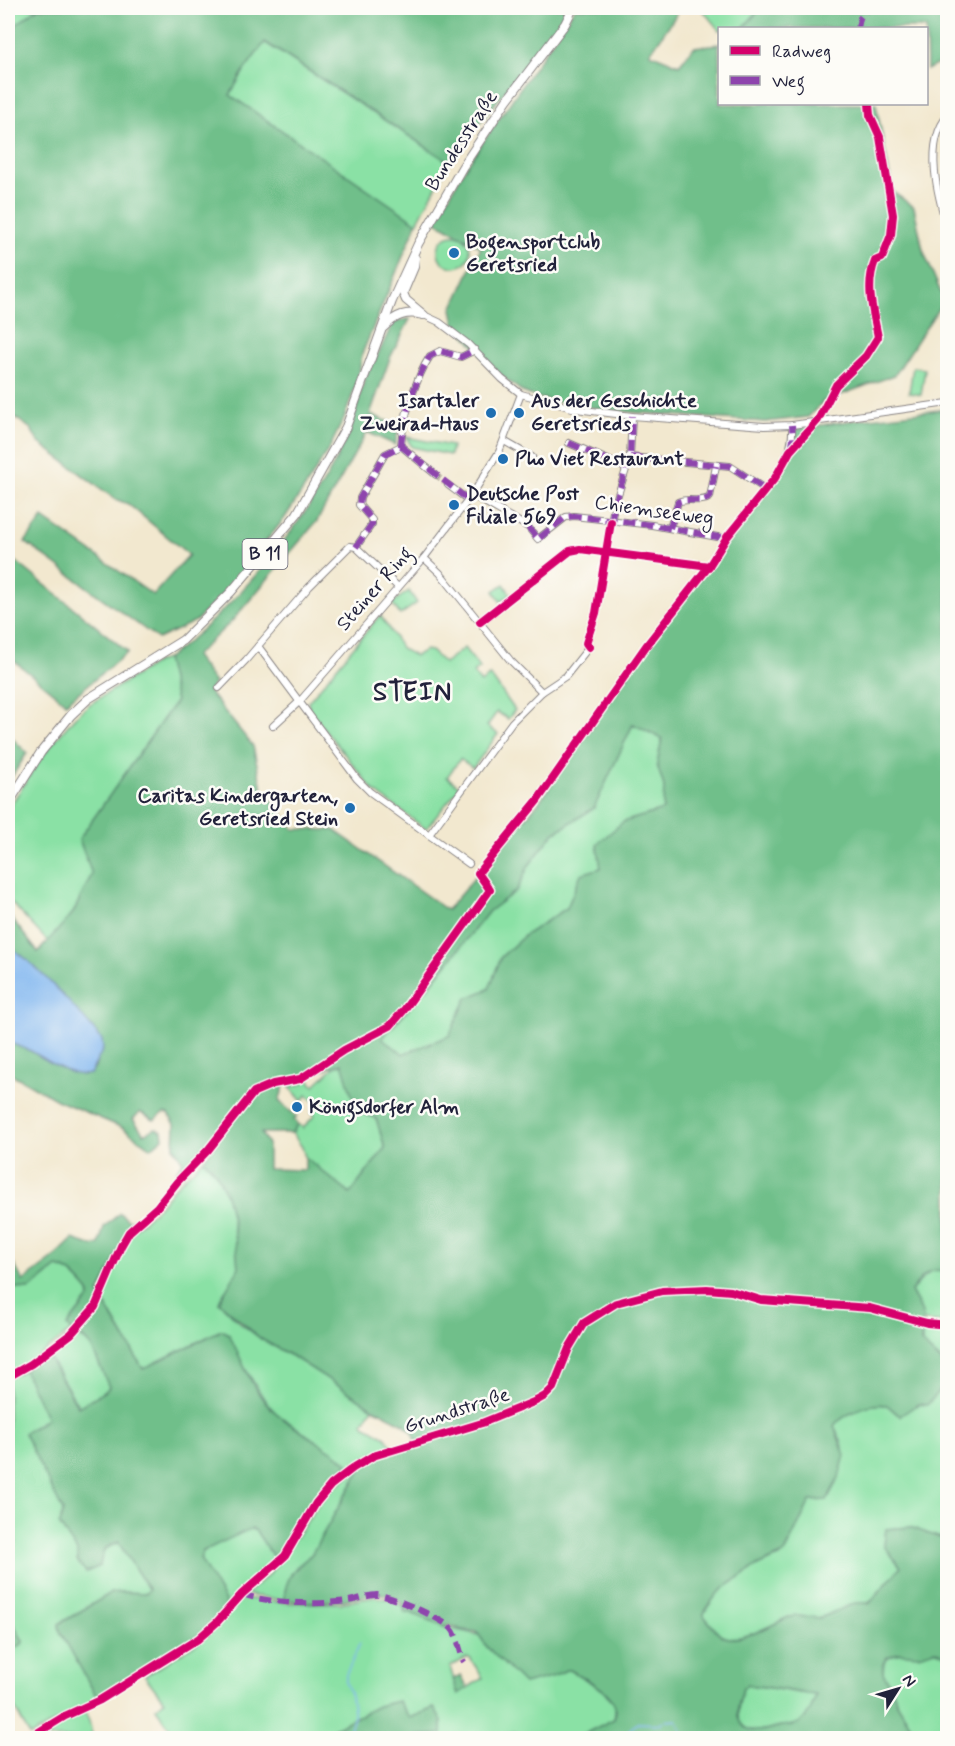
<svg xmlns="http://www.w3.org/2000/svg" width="955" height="1746" viewBox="0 0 955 1746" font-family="Mynerve,sans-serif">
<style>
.green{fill:#8ae1a5;stroke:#568270;stroke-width:1.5;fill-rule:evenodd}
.forest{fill:#6fbf8a;stroke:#487062;stroke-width:1.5;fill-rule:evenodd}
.water{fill:#82b7f0;stroke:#526c96;stroke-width:1.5}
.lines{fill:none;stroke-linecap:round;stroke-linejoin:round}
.stream{stroke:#82b7f0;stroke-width:1.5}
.minor-tunnel{stroke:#c8c0b1;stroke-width:6;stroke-dasharray:6 3;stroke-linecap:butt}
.minor-casing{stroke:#8a8585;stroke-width:8}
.major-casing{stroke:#8a8585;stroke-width:10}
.minor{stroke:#fff;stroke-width:6}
.major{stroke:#fff;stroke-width:8}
.quiet{stroke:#8e44ad;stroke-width:6;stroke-dasharray:12 6;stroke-linecap:butt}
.cycleway-casing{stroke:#fdfcf7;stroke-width:11}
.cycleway{stroke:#d6006c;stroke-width:8}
.poi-dot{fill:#1f6fb2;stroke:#fdfcf7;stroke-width:2}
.labels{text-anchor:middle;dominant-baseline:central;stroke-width:5;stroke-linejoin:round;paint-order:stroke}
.shield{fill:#fdfcf7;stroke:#646373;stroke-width:1.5}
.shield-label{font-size:18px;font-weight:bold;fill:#22223b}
.street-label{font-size:20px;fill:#22223b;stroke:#fdfcf7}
.poi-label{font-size:20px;font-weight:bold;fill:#22223b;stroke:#fdfcf7;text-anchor:start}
.district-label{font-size:26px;font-weight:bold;letter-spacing:1.5px;fill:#22223b;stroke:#fdfcf7}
</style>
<rect width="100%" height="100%" fill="#fdfcf7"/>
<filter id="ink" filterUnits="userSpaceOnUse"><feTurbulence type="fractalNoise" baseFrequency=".0167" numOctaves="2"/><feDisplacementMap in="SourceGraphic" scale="12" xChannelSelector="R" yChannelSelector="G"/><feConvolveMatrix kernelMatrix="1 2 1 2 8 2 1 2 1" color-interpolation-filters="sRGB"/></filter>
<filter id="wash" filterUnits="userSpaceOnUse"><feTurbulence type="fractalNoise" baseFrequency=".008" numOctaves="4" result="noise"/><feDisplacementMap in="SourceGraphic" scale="24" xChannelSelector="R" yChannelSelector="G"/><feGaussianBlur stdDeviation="1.35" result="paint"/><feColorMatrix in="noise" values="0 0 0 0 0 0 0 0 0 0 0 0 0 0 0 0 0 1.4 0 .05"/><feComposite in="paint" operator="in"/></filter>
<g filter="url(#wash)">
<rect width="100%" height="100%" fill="#f2e8cf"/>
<g class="green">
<path d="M8 8H38L16 25 8 43Z"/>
<path d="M701 8H761L743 28 719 30Z"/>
<path d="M264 42 449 162 417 223 230 95 245 69Z"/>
<circle cx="454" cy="251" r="16"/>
<path d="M913 367 925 369 921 395 909 393Z"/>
<path d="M406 437 452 446 450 455 412 447Z"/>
<path d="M504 584 511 595 501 602 494 591Z"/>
<path d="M409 591 417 603 400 615 392 603Z"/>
<path d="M380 615 402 649 415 656 425 650 431 651 444 663 464 648 480 668 473 673 481 683 490 675 515 710 508 719 497 712 487 726 498 734 473 768 460 759 447 777 460 787 426 829 374 791 310 711 308 702Z"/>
<path d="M166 659 176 701 79 839 92 874 73 913 48 942 8 899V809L44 754 74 718 90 704 157 662Z"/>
<path d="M633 724 662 739 657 765 664 786 663 810 623 822 601 868 581 874 567 908 525 935 501 957 489 989 467 998 449 1036 403 1054 382 1038 431 984 489 911 517 890 529 865 554 833 594 808Z"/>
<path d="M343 1063 357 1112 376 1118 385 1148 350 1194 305 1157 302 1147 292 1133 298 1124 303 1128 315 1115 312 1112 318 1105 307 1095 302 1101 289 1086 301 1084 308 1078 314 1086 333 1068Z"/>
<path d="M203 1160C228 1176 231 1215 235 1241 236 1250 240 1261 238 1270 236 1282 222 1290 219 1302L240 1323 261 1339 295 1358 373 1407 414 1428 373 1408 363 1423 364 1425 386 1437 392 1447 378 1451 329 1484 347 1463 276 1413 266 1402 221 1330 143 1369 101 1296 116 1259 131 1232 159 1207 174 1188Z"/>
<path d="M57 1267C70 1269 81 1283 89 1292V1298L67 1326 71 1331 26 1365 8 1376V1293L15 1288 30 1289Z"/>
<path d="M934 1269H938L947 1273V1323L923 1321 919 1305 911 1291 923 1278Z"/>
<path d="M922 1326 947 1327V1534L940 1538 910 1527 886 1529 884 1546 901 1567 869 1603H855L820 1618 796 1616 789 1617C773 1624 741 1643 725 1637 717 1634 710 1622 704 1616V1613L716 1595 727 1586 762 1563 780 1557 787 1548 810 1501 827 1499C835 1484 845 1467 843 1448 843 1441 836 1433 834 1426L836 1423C850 1412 868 1402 887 1405L897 1414 921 1404 940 1391 945 1364 922 1344Z"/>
<path d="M73 1333C77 1338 83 1337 88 1343 98 1354 103 1373 109 1387V1389L79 1407 47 1354Z"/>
<path d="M24 1370 47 1416 46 1419 24 1433 63 1511 59 1524 77 1551 86 1572 100 1566 102 1551 118 1542 149 1590 146 1593 120 1592 111 1593 59 1624 60 1631 98 1699 30 1736 8 1695V1651L22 1644 23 1641 8 1614V1547L16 1542 8 1524V1378Z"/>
<path d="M363 1465 311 1555 296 1567 291 1574 285 1591 284 1600 249 1595 247 1593 270 1573 328 1492Z"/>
<path d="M248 1528 256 1531 276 1561 227 1605 202 1564 200 1556C203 1549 239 1533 248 1528Z"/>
<path d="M375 1597 387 1599 403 1606 405 1613H411L444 1627 479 1635 487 1647 524 1684 554 1676 566 1670H570L603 1690 616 1706 614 1719 576 1738H525L520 1734 514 1732 489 1738H426V1737L412 1738 414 1736 442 1734V1722L434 1708 410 1718 398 1701 378 1706 315 1738H177L156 1708 164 1701 145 1676 202 1640 241 1598 291 1603H340ZM466 1658H470L483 1678 458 1694 450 1667Z"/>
<path d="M930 1650 942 1652 947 1656V1738H918L897 1703 891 1686 883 1673 884 1661C898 1647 913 1658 930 1650Z"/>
<path d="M748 1685C771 1687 793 1693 816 1695 813 1703 810 1715 804 1720 797 1726 789 1725 781 1726 768 1729 747 1738 739 1720 735 1712 741 1698 743 1688Z"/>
<path d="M84 1710 89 1721 93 1738H33Z"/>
</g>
<g class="forest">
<path d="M38 8H568L561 20 449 162 265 42 245 69 230 95 417 223 362 354 358 380 344 418 331 445 308 483 284 519 253 557 249 567 196 621 158 639 25 542 43 518 153 595 189 555 128 504 115 499 38 442 31 429 8 412V43L16 25Z"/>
<path d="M575 8H681L650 53 679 65 694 47 719 44 720 104H876L893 192 914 207 923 250 944 300 895 375 824 401 808 417 765 422 630 412 572 405 535 397 523 392 503 377 476 348 455 323 452 309 481 247 435 221 466 167Z"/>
<path d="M761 8H947V59L927 70 926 28H743Z"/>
<path d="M410 319 390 358 370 414 394 424 398 431 395 445 367 432 317 521 232 621 195 656 215 683 208 691 253 746 262 788 294 829 334 830 447 910 539 802 647 647 776 479 795 429 862 419 947 409 948 1273C931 1264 920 1278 911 1291L922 1313 923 1321 921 1342 946 1367 940 1391 927 1405 918 1404 900 1416 887 1405C868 1402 850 1412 836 1423L834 1426 845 1455 839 1477 827 1500 810 1501 784 1554 753 1568 727 1586 716 1595 704 1613V1616C710 1623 717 1634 725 1637 741 1643 773 1624 789 1617L796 1616 820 1618 855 1603H869L901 1567 884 1546 886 1529 910 1527 940 1538 947 1534V1656L935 1650 918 1655 898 1653 887 1657 883 1664V1673L891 1686 897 1703 918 1738H685C678 1730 669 1732 662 1738H576L614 1719C623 1694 588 1681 570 1670H566L554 1676 524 1684 487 1647 477 1632 462 1630 449 1625 444 1627 411 1613H405L403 1603 384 1594H375L343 1600 310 1602 284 1600C285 1577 295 1568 311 1555L363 1465 372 1458 418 1444 413 1433 404 1424 373 1408 295 1358 261 1339 219 1302 238 1269C236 1239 230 1177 203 1160L218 1141 217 1138 181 1176 177 1170 183 1162 174 1147 175 1124 168 1114 164 1113 154 1120 140 1112 133 1119 144 1134 155 1128 162 1131 163 1138 151 1148 123 1128 57 1100 8 1072V1042C15 1045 23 1048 31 1051 46 1059 73 1079 90 1074L97 1064 98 1034 21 955 8 947V914L38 952 73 913 92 874 79 839 176 701 166 659C229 613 299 532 335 462 341 450 348 437 352 425 358 407 360 385 370 368 374 360 380 352 383 344 391 328 390 320 410 319ZM633 724 662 738 657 765 664 786 663 810 623 822 597 844 601 868 581 874 567 908 525 935 501 957 489 989 467 998 449 1036 403 1054 382 1038 431 984 489 911 517 890 529 865 554 833 594 808ZM342 1063 357 1112 376 1118 385 1148 350 1194 305 1157V1170L268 1169V1144L261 1133H292L298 1124 294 1120 297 1117 279 1101 285 1083ZM748 1685C771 1687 793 1692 816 1695 813 1703 810 1715 803 1720 797 1726 789 1725 781 1726 767 1729 747 1738 739 1720 735 1712 741 1697 743 1688Z"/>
<path d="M8 555 128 652 66 703 8 656Z"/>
<path d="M8 734 27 753 8 783Z"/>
<path d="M120 1213 129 1221 137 1218 140 1221 126 1234 99 1294 143 1369 222 1330 229 1334C240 1356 250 1384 266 1403 289 1428 322 1442 348 1463L329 1484 276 1561 256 1531 252 1528 203 1551 200 1559 227 1605 202 1634 98 1699 60 1631 59 1624 111 1593 120 1592 146 1593 149 1590 118 1542C102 1549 103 1549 100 1566L86 1572 77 1561V1551L59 1524 63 1511 24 1433 47 1419 24 1370 47 1354 78 1407 107 1390 109 1387 91 1346 82 1337H76L67 1326 89 1298V1292C81 1283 71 1269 57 1267L30 1289 15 1288 8 1293V1253L23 1281 51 1260 73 1239 93 1246 99 1244 104 1227Z"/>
<path d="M8 1614 23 1641 22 1644 8 1651Z"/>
<path d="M461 1675 467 1688 458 1694 453 1679Z"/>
<path d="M398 1701 410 1718 434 1708 442 1722V1734L414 1736 412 1738H315L378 1706Z"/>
<path d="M514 1732 520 1734 525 1738H489Z"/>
</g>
<path class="water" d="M8 947C24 950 89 1023 102 1040L103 1049 90 1074C72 1079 46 1059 31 1051 23 1048 15 1045 8 1042Z"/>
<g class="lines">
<g class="stream">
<path d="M666 1721 677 1720 682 1731"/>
<path d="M347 1738 354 1717 351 1696 346 1683V1675L360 1643"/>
<path d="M366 1738 372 1735 382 1737 381 1738"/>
<path d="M624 1738 629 1730 637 1723 660 1724 663 1722"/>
</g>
</g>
</g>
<g filter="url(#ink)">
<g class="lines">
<path class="minor-tunnel" d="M436 475 448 485"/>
<g class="minor-casing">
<g id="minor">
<path d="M948 115C923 143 938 198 948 230"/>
<path d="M424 315 439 322 468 344 502 379 521 394 576 409 632 416 764 426 792 425 948 403"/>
<path d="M504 441 532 457"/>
<path d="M569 443 626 468"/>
<path d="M401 446C402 420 416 378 430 356L440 351 461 357 475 350"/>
<path d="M401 446 436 475"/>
<path d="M630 457 730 466 765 489"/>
<path d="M448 485 468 500"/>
<path d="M472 495 528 527 538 539 566 517 574 516 652 525 723 538 732 532C741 521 749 509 758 498 777 474 794 458 792 425"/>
<path d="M611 522 614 507 630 457 632 416"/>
<path d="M670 528 678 502C689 497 701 504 710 497L716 466"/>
<path d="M356 547 372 524V520L359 505 360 498 385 454 401 446"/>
<path d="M424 558 440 573 510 660 542 692"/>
<path d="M398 587 356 547 350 546 309 587 258 646 357 779 370 792 429 835 512 722 542 692 566 676 589 647"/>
<path d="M219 688 246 660 258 646"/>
<path d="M273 726 300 701 424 558 472 495 499 452 521 394"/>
<path d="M429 835 469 864"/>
<path d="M29 1738 65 1716 100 1700 198 1639 217 1622 242 1594 285 1556 316 1503 331 1485 353 1468 373 1456 482 1423 536 1401 545 1396 553 1388 569 1348 584 1323 616 1303 662 1291 707 1289 731 1291 761 1300 870 1308 927 1323 948 1325"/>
</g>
</g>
<g class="major-casing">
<g id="major">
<path d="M415 258 414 267 403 293 406 300 424 315"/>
<path d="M384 327C396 315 406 311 423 315"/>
<path d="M8 804 41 752 71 715 88 699 183 640 231 592 297 514 346 427 392 301 418 244 463 166 507 100 565 24 573 8"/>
</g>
</g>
<use href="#minor" class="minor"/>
<use href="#major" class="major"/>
<g class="quiet">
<path d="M858 28 860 18 868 8"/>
<path d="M569 443 626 468"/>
<path d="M401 446C402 420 416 378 430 356L440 351 461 357 475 350"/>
<path d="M401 446 468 500"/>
<path d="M791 449 793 439 792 425"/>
<path d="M630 457 730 466 765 489"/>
<path d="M611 522 614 507 630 457 632 416"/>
<path d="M528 527 538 539 566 517 574 516 652 525 718 537H727"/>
<path d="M670 528 678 502C689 497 701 504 710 497L716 466"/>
<path d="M356 547 372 524V520L359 505 360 498 385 454 401 446"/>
<path d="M242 1594C271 1604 316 1605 348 1601 358 1600 369 1594 379 1595 391 1596 443 1619 451 1628 458 1635 460 1653 464 1662"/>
</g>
<g class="cycleway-casing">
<g id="cycleway">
<path d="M480 622 570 551 580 549 709 566"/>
<path d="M589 647 586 643 596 613 611 522"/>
<path d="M8 1377 31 1364 71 1334 95 1307 121 1246 129 1232 157 1207 177 1182 208 1150 254 1092 273 1084 300 1079 344 1050 390 1026 404 1010 490 890 478 873 537 801 646 646 709 566 727 537 775 478 790 451 818 420 836 385 866 356 878 337C873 311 865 286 875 261L882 258 891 235 893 215 880 137 870 115 869 104"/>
<path d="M29 1738 65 1716 100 1700 198 1639 217 1622 242 1594 285 1556 316 1503 331 1485 353 1468 373 1456 482 1423 536 1401 545 1396 553 1388 569 1348 584 1323 616 1303 662 1291 707 1289 731 1291 761 1300 870 1308 927 1323 948 1325"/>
</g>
</g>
<use href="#cycleway" class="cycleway"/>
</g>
</g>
<g class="poi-dot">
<circle cx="454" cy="253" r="6"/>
<circle cx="491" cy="413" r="6"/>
<circle cx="519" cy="413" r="6"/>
<circle cx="503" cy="459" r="6"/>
<circle cx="454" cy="505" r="6"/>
<circle cx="350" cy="808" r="6"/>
<circle cx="297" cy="1107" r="6"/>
</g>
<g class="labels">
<rect class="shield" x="242.5" y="539" width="45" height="30" rx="4.5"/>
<g class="shield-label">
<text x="265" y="554">B 11</text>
</g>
<g class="street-label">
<text transform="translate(462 141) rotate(-57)">Bundesstraße</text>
<text transform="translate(654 511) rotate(8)">Chiemseeweg</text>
<text transform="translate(375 589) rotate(-49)">Steiner Ring</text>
<text transform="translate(457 1411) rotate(-18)">Grundstraße</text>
</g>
<g class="poi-label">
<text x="466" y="242">Bogensportclub<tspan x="466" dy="23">Geretsried</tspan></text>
<text x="479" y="401" text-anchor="end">Isartaler<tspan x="479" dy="23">Zweirad-Haus</tspan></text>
<text x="531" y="401">Aus der Geschichte<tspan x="531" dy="23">Geretsrieds</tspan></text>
<text x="515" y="459">Pho Viet Restaurant</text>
<text x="466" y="494">Deutsche Post<tspan x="466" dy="23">Filiale 569</tspan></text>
<text x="338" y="796" text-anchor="end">Caritas Kindergarten,<tspan x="338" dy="23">Geretsried Stein</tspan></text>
<text x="309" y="1107">Königsdorfer Alm</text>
</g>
<g class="district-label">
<text x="413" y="693">STEIN</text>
</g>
</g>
<rect width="955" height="1746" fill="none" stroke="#fdfcf7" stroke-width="30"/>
<rect x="718" y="27" width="210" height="78" fill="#fdfcf7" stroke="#a5a5ac" stroke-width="1.5"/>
<rect x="730" y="46" width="30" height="9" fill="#d6006c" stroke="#a5a5ac" stroke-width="1.5"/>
<text x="772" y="57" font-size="18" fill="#22223b">Radweg</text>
<rect x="730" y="76" width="30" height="9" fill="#8e44ad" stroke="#a5a5ac" stroke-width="1.5"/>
<text x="772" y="87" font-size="18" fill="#22223b">Weg</text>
<g transform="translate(898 1689) rotate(53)" stroke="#fdfcf7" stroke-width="4.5" paint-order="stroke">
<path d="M0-4.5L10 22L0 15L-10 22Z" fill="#22223b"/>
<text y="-9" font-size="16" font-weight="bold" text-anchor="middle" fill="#22223b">N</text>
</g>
</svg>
